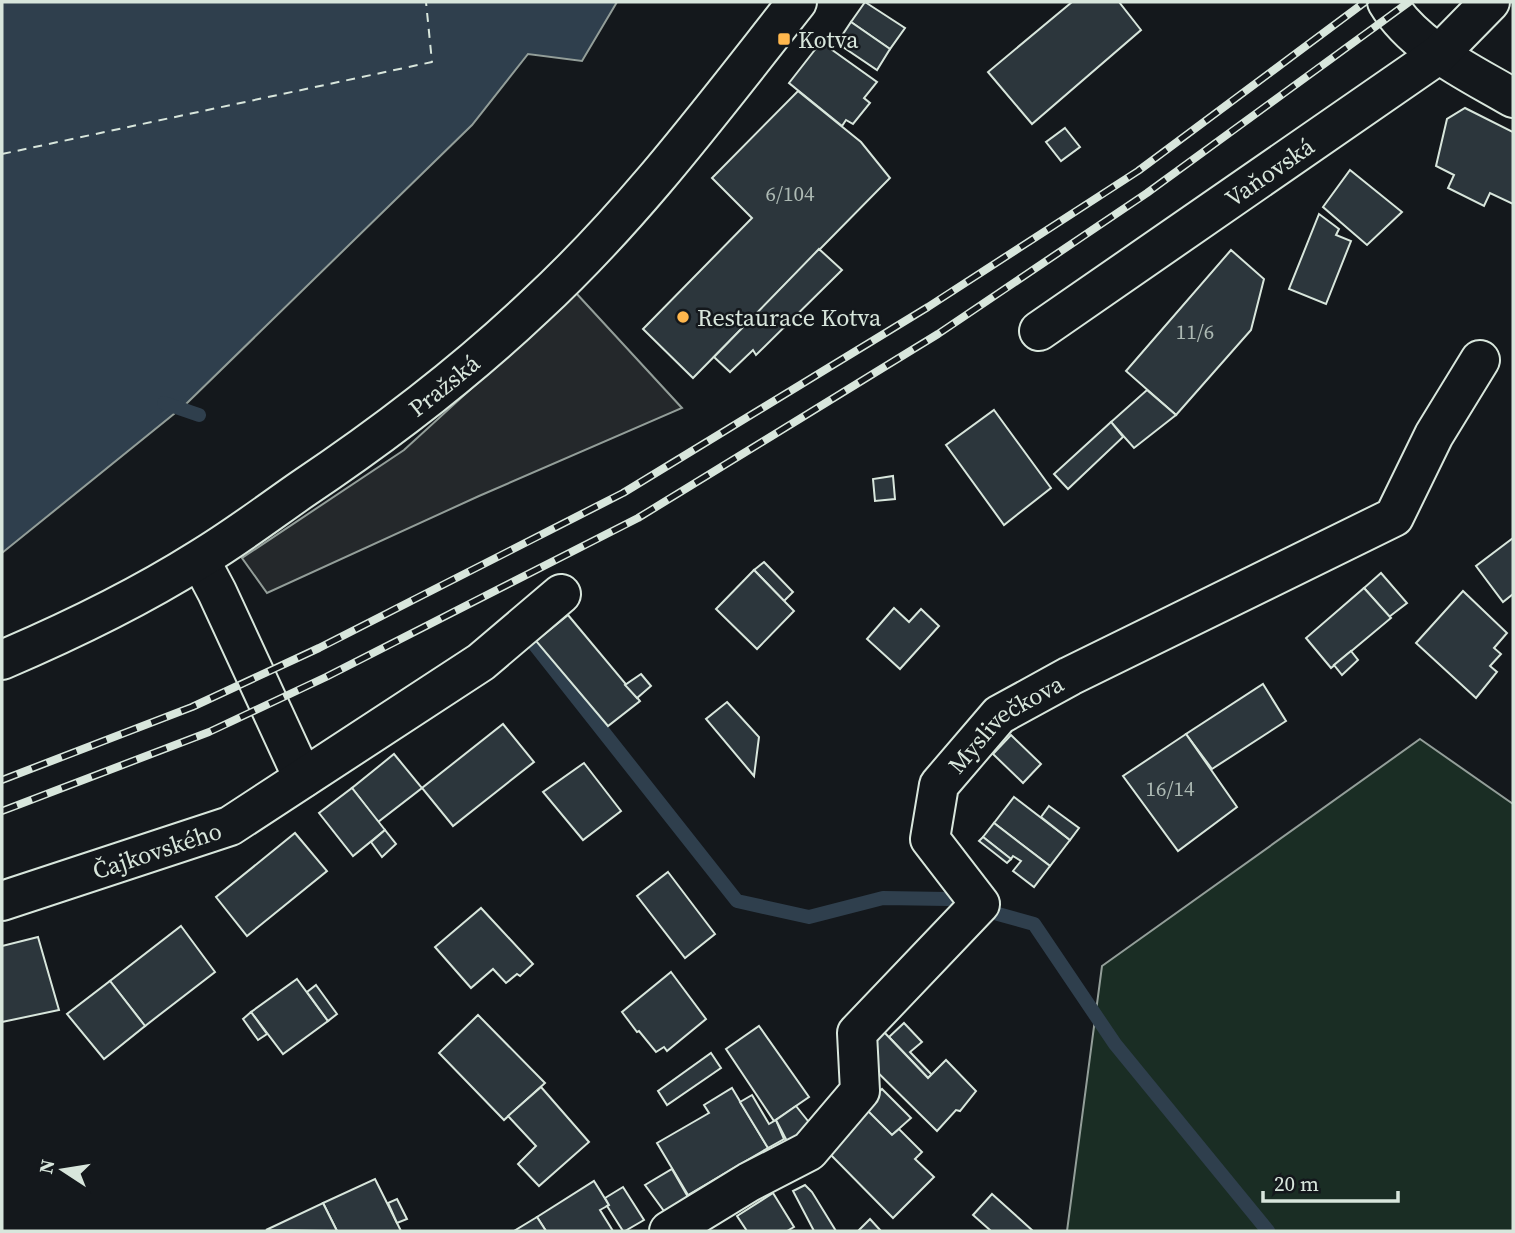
<svg xmlns="http://www.w3.org/2000/svg" width="1515" height="1233" viewBox="0 0 1515 1233" font-family="'Source Serif 4',serif">
<style>
.green{fill:#1a2d24;stroke:#939e99;stroke-width:2}
.parking{fill:#24282b;stroke:#939e99;stroke-width:2}
.water{fill:#2f3f4d;stroke:#939e99;stroke-width:2}
.lines{fill:none;stroke-linecap:round;stroke-linejoin:round}
.stream{stroke:#2f3f4d;stroke-width:14}
.ferry{stroke:#d8e6dc;stroke-width:2;stroke-dasharray:9 7;stroke-linecap:butt}
.building{fill:#2c363c;stroke:#d8e6dc;stroke-width:2}
.minor-casing{stroke:#d8e6dc;stroke-width:42}
.major-casing{stroke:#d8e6dc;stroke-width:42}
.minor{stroke:#14181c;stroke-width:38}
.major{stroke:#14181c;stroke-width:38}
.rail-casing{stroke:#d8e6dc;stroke-width:8}
.rail{stroke:#14181c;stroke-width:5;stroke-dasharray:16;stroke-linecap:butt}
.poi-dot{fill:#ffb74d;stroke:#14181c;stroke-width:2.5}
.labels{text-anchor:middle;dominant-baseline:central;stroke-width:5;stroke-linejoin:round;paint-order:stroke}
.number-label{font-size:21px;fill:#adbab4}
.poi-label{font-size:24px;fill:#d8e6dc;stroke:#14181c;text-anchor:start}
.street-label{font-size:24px;fill:#d8e6dc;stroke:#14181c}
</style>
<rect width="100%" height="100%" fill="#14181c"/>
<path class="green" d="M1420 739 1513 804V1231H1067L1102 966Z"/>
<path class="parking" d="M576 293 682 408 479 496 267 593 242 558 404 450Z"/>
<path class="water" d="M2 2H617L582 61 528 54 472 125 185 405 2 553Z"/>
<g class="lines">
<g class="stream">
<path d="M164 403 199 415"/>
<path d="M534 644 737 901 809 917 883 898 948 899"/>
<path d="M998 914 1034 924 1115 1044 1268 1231"/>
</g>
<path class="ferry" d="M2 154 432 62 426 2"/>
</g>
<g class="building">
<path d="M865 2 905 28 890 49 851 22Z"/>
<path d="M1072 2H1119L1141 30 1032 124 988 72Z"/>
<path d="M851 22 890 49 877 70 837 43Z"/>
<path d="M821 42 877 82 864 98 870 103 853 124 846 120 842 126 789 83Z"/>
<path d="M798 91 861 142 890 178 693 378 643 329 752 218 712 178Z"/>
<path d="M1465 108 1513 132V204L1490 193 1484 206 1448 188 1454 175 1436 166 1447 119Z"/>
<path d="M1065 128 1080 147 1061 161 1046 142Z"/>
<path d="M1350 170 1402 212 1367 245 1323 207Z"/>
<path d="M1319 214 1339 229 1336 235 1351 241 1326 304 1289 289Z"/>
<path d="M819 249 842 270 756 355 753 350 730 372 714 357Z"/>
<path d="M1231 250 1264 279 1251 330 1176 415 1126 371Z"/>
<path d="M1147 390 1176 415 1134 448 1111 422Z"/>
<path d="M994 410 1051 488 1004 525 946 445Z"/>
<path d="M1111 422 1123 437 1068 489 1054 474Z"/>
<path d="M893 476 895 499 875 501 873 479Z"/>
<path d="M1513 538V594L1503 602 1476 566Z"/>
<path d="M764 562 793 592 784 601 754 570Z"/>
<path d="M754 570 794 611 757 649 716 609Z"/>
<path d="M1381 573 1407 603 1389 617 1364 588Z"/>
<path d="M1364 588 1391 618 1331 668 1306 638Z"/>
<path d="M1463 591 1507 633 1494 648 1501 654 1490 666 1497 672 1476 698 1416 643Z"/>
<path d="M894 608 909 622 921 609 939 626 900 669 867 639Z"/>
<path d="M568 615 640 701 608 726 536 641Z"/>
<path d="M1351 651 1358 660 1342 675 1334 665Z"/>
<path d="M641 674 651 686 637 698 625 685Z"/>
<path d="M1263 684 1286 721 1212 769 1186 734Z"/>
<path d="M727 702 759 737 754 776 706 719Z"/>
<path d="M503 724 534 762 453 826 422 788Z"/>
<path d="M1186 734 1237 807 1178 851 1123 776Z"/>
<path d="M1011 735 1041 764 1023 783 993 754Z"/>
<path d="M394 754 422 788 378 822 352 788Z"/>
<path d="M584 763 621 811 583 840 543 792Z"/>
<path d="M352 788 385 830 353 856 319 813Z"/>
<path d="M1014 797 1070 840 1050 866 994 823Z"/>
<path d="M1049 806 1079 828 1070 840 1041 817Z"/>
<path d="M994 823 1050 866 1034 887 1013 871 1021 861 1013 856 1011 859 983 837Z"/>
<path d="M385 830 396 844 382 857 371 842Z"/>
<path d="M295 833 327 871 247 936 216 897Z"/>
<path d="M983 837 1011 859 1007 863 979 841Z"/>
<path d="M668 872 715 934 685 958 637 896Z"/>
<path d="M481 908 533 964 520 976 517 974 506 983 493 969 471 988 435 947Z"/>
<path d="M181 926 215 972 145 1026 110 981Z"/>
<path d="M38 937 59 1010 2 1022V946Z"/>
<path d="M671 972 706 1019 667 1051 664 1047 656 1052 639 1031 637 1032 622 1012Z"/>
<path d="M297 979 328 1021 283 1054 251 1012Z"/>
<path d="M110 981 145 1026 104 1059 67 1014Z"/>
<path d="M316 985 337 1014 328 1021 307 992Z"/>
<path d="M251 1012 267 1034 258 1040 243 1019Z"/>
<path d="M478 1015 545 1083 504 1120 439 1053Z"/>
<path d="M904 1023 922 1042 910 1052 932 1075 928 1078 889 1037Z"/>
<path d="M759 1026 809 1097 774 1121 726 1049Z"/>
<path d="M883 1031 928 1078 946 1060 976 1091 960 1111 956 1110 937 1131 860 1055Z"/>
<path d="M711 1053 721 1068 667 1105 658 1091Z"/>
<path d="M541 1087 589 1142 539 1186 518 1164 536 1146 508 1116Z"/>
<path d="M732 1088 768 1148 688 1195 657 1143 709 1113 704 1105Z"/>
<path d="M882 1089 911 1118 892 1135 863 1107Z"/>
<path d="M752 1095 769 1124 776 1120 784 1139 768 1148 740 1102Z"/>
<path d="M796 1106 812 1126 789 1145 776 1120Z"/>
<path d="M867 1110 892 1135 899 1129 922 1152 915 1159 934 1177 893 1218 826 1150Z"/>
<path d="M672 1169 692 1204 669 1218 645 1185Z"/>
<path d="M375 1179 401 1231H337L323 1203Z"/>
<path d="M594 1181 609 1205 600 1210 613 1231H546L537 1217Z"/>
<path d="M805 1185 812 1192 836 1231H814L793 1191Z"/>
<path d="M623 1187 644 1220 625 1231H623L607 1206 609 1205 605 1198Z"/>
<path d="M773 1193 794 1227 787 1231H747L737 1216Z"/>
<path d="M992 1194 1033 1231H991L973 1215Z"/>
<path d="M397 1199 407 1219 397 1223 388 1203Z"/>
<path d="M323 1203 337 1231 266 1230Z"/>
<path d="M537 1217 546 1231H514Z"/>
<path d="M870 1219 881 1231H858Z"/>
</g>
<g class="lines">
<g class="minor-casing">
<g id="minor">
<path d="M1387 2C1414 47 1469 72 1513 98"/>
<path id="s1" d="M1039 331 1438 55 1490 2"/>
<path d="M200 560 217 592 303 778"/>
<path id="s2" d="M2 901 230 826 481 662 561 594"/>
<path id="s3" d="M669 1231 749 1182 809 1151 860 1091 857 1033 980 904 930 839 939 785 999 715 1070 676 1394 517 1434 435 1480 360"/>
</g>
</g>
<g class="major-casing">
<g id="major">
<path id="s4" d="M2 660C70 631 138 598 200 559 235 538 268 513 301 490 383 435 462 375 534 307 633 216 714 107 797 2"/>
</g>
</g>
<use href="#minor" class="minor"/>
<use href="#major" class="major"/>
<g class="rail-casing">
<g id="rail">
<path d="M2 780 192 707 319 648 623 493 928 307 1138 171 1365 2"/>
<path d="M2 811 209 732 326 677 638 518 938 334 1147 193 1409 2"/>
</g>
</g>
<use href="#rail" class="rail"/>
</g>
<g class="poi-dot">
<rect x="777" y="32" width="14" height="14" rx="3.5"/>
<circle cx="683" cy="317" r="7"/>
</g>
<g class="labels">
<g class="number-label">
<text x="790" y="193">6/104</text>
<text x="1195" y="331">11/6</text>
<text x="1170" y="788">16/14</text>
</g>
<g class="poi-label">
<text x="798" y="39">Kotva</text>
<text x="697" y="317">Restaurace Kotva</text>
</g>
<g class="street-label">
<text stroke="none"><textPath href="#s1" startOffset="280">Vaňovská</textPath></text>
<text stroke="none"><textPath href="#s4" startOffset="522">Pražská</textPath></text>
<text stroke="none"><textPath href="#s3" startOffset="705">Myslivečkova</textPath></text>
<text stroke="none"><textPath href="#s2" startOffset="163">Čajkovského</textPath></text>
</g>
</g>
<rect width="1515" height="1233" fill="none" stroke="#d8e6dc" stroke-width="7"/>
<g transform="translate(63 1170) rotate(282)" stroke="#14181c" stroke-width="5" paint-order="stroke">
<path d="M0-5L12 26L0 18L-12 26Z" fill="#d8e6dc"/>
<text y="-10" font-size="19" font-weight="bold" text-anchor="middle" fill="#d8e6dc">N</text>
</g>
<path d="M1263 1191v10h135v-10" fill="none" stroke="#d8e6dc" stroke-width="3.5"/>
<text x="1274" y="1191" font-size="21" fill="#d8e6dc" stroke="#14181c" stroke-width="5" paint-order="stroke">20 m</text>
</svg>
